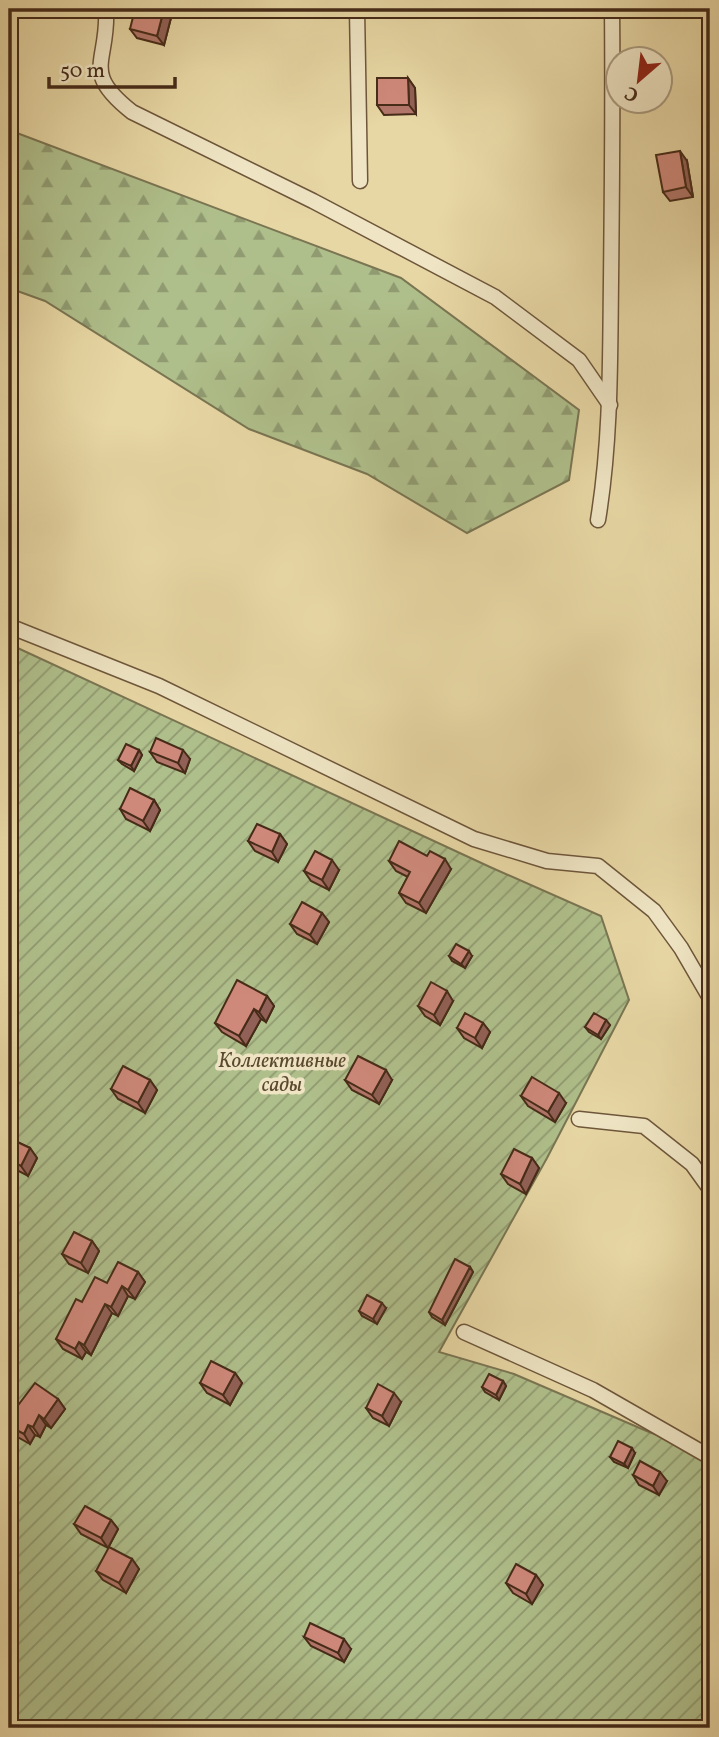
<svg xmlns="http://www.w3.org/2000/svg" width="719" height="1737" viewBox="0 0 719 1737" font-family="Vollkorn,serif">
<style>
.forest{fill:url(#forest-firs);stroke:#7a7552;stroke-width:2}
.garden{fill:url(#garden-furrows);stroke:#7a7552;stroke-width:2}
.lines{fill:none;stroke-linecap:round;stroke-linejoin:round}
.street-casing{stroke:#6e563b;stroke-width:17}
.street{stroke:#efe5c4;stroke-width:14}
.wall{fill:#b2766a;stroke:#462b18;stroke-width:2}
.shaded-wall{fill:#916056;stroke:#462b18;stroke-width:2}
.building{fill:#cf897b;stroke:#462b18;stroke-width:2}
.labels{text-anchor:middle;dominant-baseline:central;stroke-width:7;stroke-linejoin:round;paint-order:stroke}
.park-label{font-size:21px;font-style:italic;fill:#5b492f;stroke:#efe5c4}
</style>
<defs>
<pattern id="forest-firs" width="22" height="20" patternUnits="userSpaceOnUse" patternTransform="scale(1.75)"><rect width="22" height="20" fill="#afbf8b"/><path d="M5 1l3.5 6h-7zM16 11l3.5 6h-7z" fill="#909b71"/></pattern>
<pattern id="garden-furrows" width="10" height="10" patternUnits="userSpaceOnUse" patternTransform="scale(1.75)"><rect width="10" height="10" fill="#afbf8b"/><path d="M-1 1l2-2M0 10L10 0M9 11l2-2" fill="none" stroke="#909b71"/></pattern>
</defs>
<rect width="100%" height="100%" fill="#e7d7a4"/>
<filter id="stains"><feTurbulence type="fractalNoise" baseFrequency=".00286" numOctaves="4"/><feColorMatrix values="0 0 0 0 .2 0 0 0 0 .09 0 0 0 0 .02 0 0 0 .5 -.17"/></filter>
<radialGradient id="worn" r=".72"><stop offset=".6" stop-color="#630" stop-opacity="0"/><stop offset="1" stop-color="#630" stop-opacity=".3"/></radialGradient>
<path class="forest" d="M9 130 401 278 579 410 569 480 467 533 367 474 249 429 45 301 9 288Z"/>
<path class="garden" d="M9 644 490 867 601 916 629 1000 547 1158 439 1352 514 1374 649 1432 710 1453V1728H9Z"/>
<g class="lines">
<g class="street-casing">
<g id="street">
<path d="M106 9C109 63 80 71 132 112L313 201 495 297 579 360 610 405"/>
<path d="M357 9 360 181"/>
<path d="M598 520C611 440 610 361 611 281 612 190 613 100 612 9"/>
<path d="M9 626 159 686 474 839 547 861 598 866 654 911 681 948 710 998"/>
<path d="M579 1119 644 1126 692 1164 710 1189"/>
<path d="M464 1332 593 1390 710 1457"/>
</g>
</g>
<use href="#street" class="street"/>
</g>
<g class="wall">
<path d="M173 10 164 45 137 38 130 29Z"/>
<path d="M408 78 415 88 416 114 384 115 377 105Z"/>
<path d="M687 161 693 197 670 201 663 192Z"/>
<path d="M139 750 142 755 134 771 122 764 118 760Z"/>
<path d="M150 752 190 759 185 773 157 762Z"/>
<path d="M154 800 160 810 150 831 126 819 120 809Z"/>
<path d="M280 834 287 844 278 862 255 851 248 841Z"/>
<path d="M389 861 451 869 426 913 406 903 399 893 408 877 396 871Z"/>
<path d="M339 870 329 890 311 881 304 871Z"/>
<path d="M322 913 329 922 317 944 297 934 290 924Z"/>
<path d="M449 956H472L465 968 452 961Z"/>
<path d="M267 996 274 1006 266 1022 261 1019 246 1046 222 1032 215 1023Z"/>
<path d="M453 1001 440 1025 425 1016 418 1006Z"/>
<path d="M606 1020 610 1025 601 1039 589 1032 585 1027Z"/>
<path d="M483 1023 490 1032 482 1048 464 1038 457 1028Z"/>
<path d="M150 1080 157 1090 145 1113 118 1099 111 1089Z"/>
<path d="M345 1080H392L379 1104 352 1090Z"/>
<path d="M521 1096 566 1103 555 1122 528 1106Z"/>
<path d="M9 1138 30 1148 37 1158 28 1176 9 1166Z"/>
<path d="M532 1158 539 1168 526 1194 508 1184 501 1174Z"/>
<path d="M92 1241 99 1251 88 1273 69 1264 62 1254Z"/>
<path d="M470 1267 473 1272 445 1325 432 1317 429 1312Z"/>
<path d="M138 1272 145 1282 135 1299 128 1296 118 1316 112 1313 91 1355 86 1352 82 1359 63 1349 56 1339 82 1302Z"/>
<path d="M386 1308 377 1324 362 1316 359 1311Z"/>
<path d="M235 1373 242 1383 230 1405 207 1393 200 1383Z"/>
<path d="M503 1381 506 1386 499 1400 485 1392 482 1387Z"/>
<path d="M58 1399 65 1409 51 1428 46 1425 40 1437 35 1435 30 1444 14 1435 9 1428V1426Z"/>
<path d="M401 1402 389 1426 373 1418 366 1408Z"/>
<path d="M635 1453 628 1468 614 1462 610 1457Z"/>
<path d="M633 1475 667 1481 659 1495 639 1485Z"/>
<path d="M111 1520 118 1529 108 1548 81 1534 74 1524Z"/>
<path d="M132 1559 139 1569 126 1593 103 1580 96 1571Z"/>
<path d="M536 1575 543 1585 532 1604 513 1593 506 1583Z"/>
<path d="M304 1637 351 1649 344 1662 311 1646Z"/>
</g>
<g class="shaded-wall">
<path d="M164 9H172L173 10 164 45 157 36Z"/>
<path d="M408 78 415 88 416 114 409 105Z"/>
<path d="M680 151 687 161 693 197 686 187Z"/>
<path d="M139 750 142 755 134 771 131 766Z"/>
<path d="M183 750 190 759 185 773 178 763Z"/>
<path d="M154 800 160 810 150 831 143 821Z"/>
<path d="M280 834 287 844 278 862 272 852Z"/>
<path d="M445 859 451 869 426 913 419 903Z"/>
<path d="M332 860 339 870 329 890 322 880Z"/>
<path d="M322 913 329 922 317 944 310 935Z"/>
<path d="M469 951 472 956 465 968 461 964Z"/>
<path d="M447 991 453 1001 440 1025 434 1015Z"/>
<path d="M267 996 274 1006 266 1022 259 1012Z"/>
<path d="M254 1009 261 1019 246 1046 239 1036Z"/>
<path d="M606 1020 610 1025 601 1039 598 1035Z"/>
<path d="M483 1023 490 1032 482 1048 475 1038Z"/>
<path d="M386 1070 392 1080 379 1104 372 1095Z"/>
<path d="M150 1080 157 1090 145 1113 138 1103Z"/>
<path d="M559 1093 566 1103 555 1122 548 1112Z"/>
<path d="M30 1148 37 1158 28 1176 21 1166Z"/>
<path d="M532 1158 539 1168 526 1194 520 1184Z"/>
<path d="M92 1241 99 1251 88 1273 81 1263Z"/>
<path d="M470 1267 473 1272 445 1325 442 1320Z"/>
<path d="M138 1272 145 1282 135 1299 128 1290Z"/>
<path d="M122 1286 128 1296 118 1316 111 1307Z"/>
<path d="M382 1303 386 1308 377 1324 373 1319Z"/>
<path d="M105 1304 112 1313 91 1355 84 1345Z"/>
<path d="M11 1340 18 1350 9 1368V1345Z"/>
<path d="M79 1342 86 1352 82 1359 75 1349Z"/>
<path d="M235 1373 242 1383 230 1405 223 1395Z"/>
<path d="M503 1381 506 1386 499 1400 496 1395Z"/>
<path d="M394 1393 401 1402 389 1426 382 1416Z"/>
<path d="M58 1399 65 1409 51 1428 44 1419Z"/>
<path d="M39 1415 46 1425 40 1437 33 1427Z"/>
<path d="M28 1425 35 1435 30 1444 24 1434Z"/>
<path d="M632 1448 635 1453 628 1468 624 1464Z"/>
<path d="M660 1472 667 1481 659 1495 653 1486Z"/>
<path d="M111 1520 118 1529 108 1548 101 1538Z"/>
<path d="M132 1559 139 1569 126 1593 119 1583Z"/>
<path d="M536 1575 543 1585 532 1604 526 1594Z"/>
<path d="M344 1639 351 1649 344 1662 338 1653Z"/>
</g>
<g class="building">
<path d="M135 9H164L157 36 130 29Z"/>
<path d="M377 78H408L409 105H377Z"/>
<path d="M680 151 686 187 663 192 656 155Z"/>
<path d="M156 738 183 750 178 763 150 752Z"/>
<path d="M126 744 139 750 131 766 118 760Z"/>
<path d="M130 788 154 800 143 821 120 809Z"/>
<path d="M257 824 280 834 272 852 248 841Z"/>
<path d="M399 841 427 856 430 851 445 859 419 903 399 893 410 872 389 861Z"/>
<path d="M315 851 332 860 322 880 304 871Z"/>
<path d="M302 902 322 913 310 935 290 924Z"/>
<path d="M456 944 469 951 461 964 449 956Z"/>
<path d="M237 980 267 996 259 1012 254 1009 239 1036 215 1023Z"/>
<path d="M431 982 447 991 434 1015 418 1006Z"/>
<path d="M465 1013 483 1023 475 1038 457 1028Z"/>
<path d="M594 1013 606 1020 598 1035 585 1027Z"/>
<path d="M358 1056 386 1070 372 1095 345 1080Z"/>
<path d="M123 1066 150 1080 138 1103 111 1089Z"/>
<path d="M532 1077 559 1093 548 1112 521 1096Z"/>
<path d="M9 1138 30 1148 21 1166 9 1160Z"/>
<path d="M514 1149 532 1158 520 1184 501 1174Z"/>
<path d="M74 1232 92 1241 81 1263 62 1254Z"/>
<path d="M455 1259 470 1267 442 1320 429 1312Z"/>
<path d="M118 1262 138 1272 128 1290 122 1286 111 1307 105 1304 84 1345 79 1342 75 1349 56 1339 76 1299 82 1302 95 1277 107 1283Z"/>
<path d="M367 1295 382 1303 373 1319 359 1311Z"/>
<path d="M211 1361 235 1373 223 1395 200 1383Z"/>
<path d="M489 1374 503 1381 496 1395 482 1387Z"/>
<path d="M35 1383 58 1399 44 1419 39 1415 33 1427 28 1425 24 1434 9 1426V1422L16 1408Z"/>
<path d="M378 1384 394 1393 382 1416 366 1408Z"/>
<path d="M618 1441 632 1448 624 1464 610 1457Z"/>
<path d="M640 1461 660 1472 653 1486 633 1475Z"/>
<path d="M85 1506 111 1520 101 1538 74 1524Z"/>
<path d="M109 1547 132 1559 119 1583 96 1571Z"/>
<path d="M516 1564 536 1575 526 1594 506 1583Z"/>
<path d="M310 1623 344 1639 338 1653 304 1637Z"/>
</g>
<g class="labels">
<g class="park-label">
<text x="282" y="1061">Коллективные<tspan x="282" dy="24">сады</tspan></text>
</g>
</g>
<rect width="719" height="1737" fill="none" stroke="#e7d7a4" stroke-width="35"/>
<rect x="10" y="10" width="698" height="1716" fill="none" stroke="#462b18" stroke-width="3.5"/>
<rect x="18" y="18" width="684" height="1702" fill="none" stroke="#462b18" stroke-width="2"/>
<g transform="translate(639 80) rotate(208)"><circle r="33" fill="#efe5c4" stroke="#ab9b7f" stroke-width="2"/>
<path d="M0-5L12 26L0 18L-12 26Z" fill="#8f2418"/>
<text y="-10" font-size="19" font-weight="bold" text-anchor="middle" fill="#462b18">С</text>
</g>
<path d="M49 77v10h126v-10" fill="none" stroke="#462b18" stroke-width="3.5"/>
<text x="60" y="77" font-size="21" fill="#462b18" stroke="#efe5c4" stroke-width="5" paint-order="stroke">50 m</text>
<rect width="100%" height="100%" filter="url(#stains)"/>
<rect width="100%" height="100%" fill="url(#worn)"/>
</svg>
